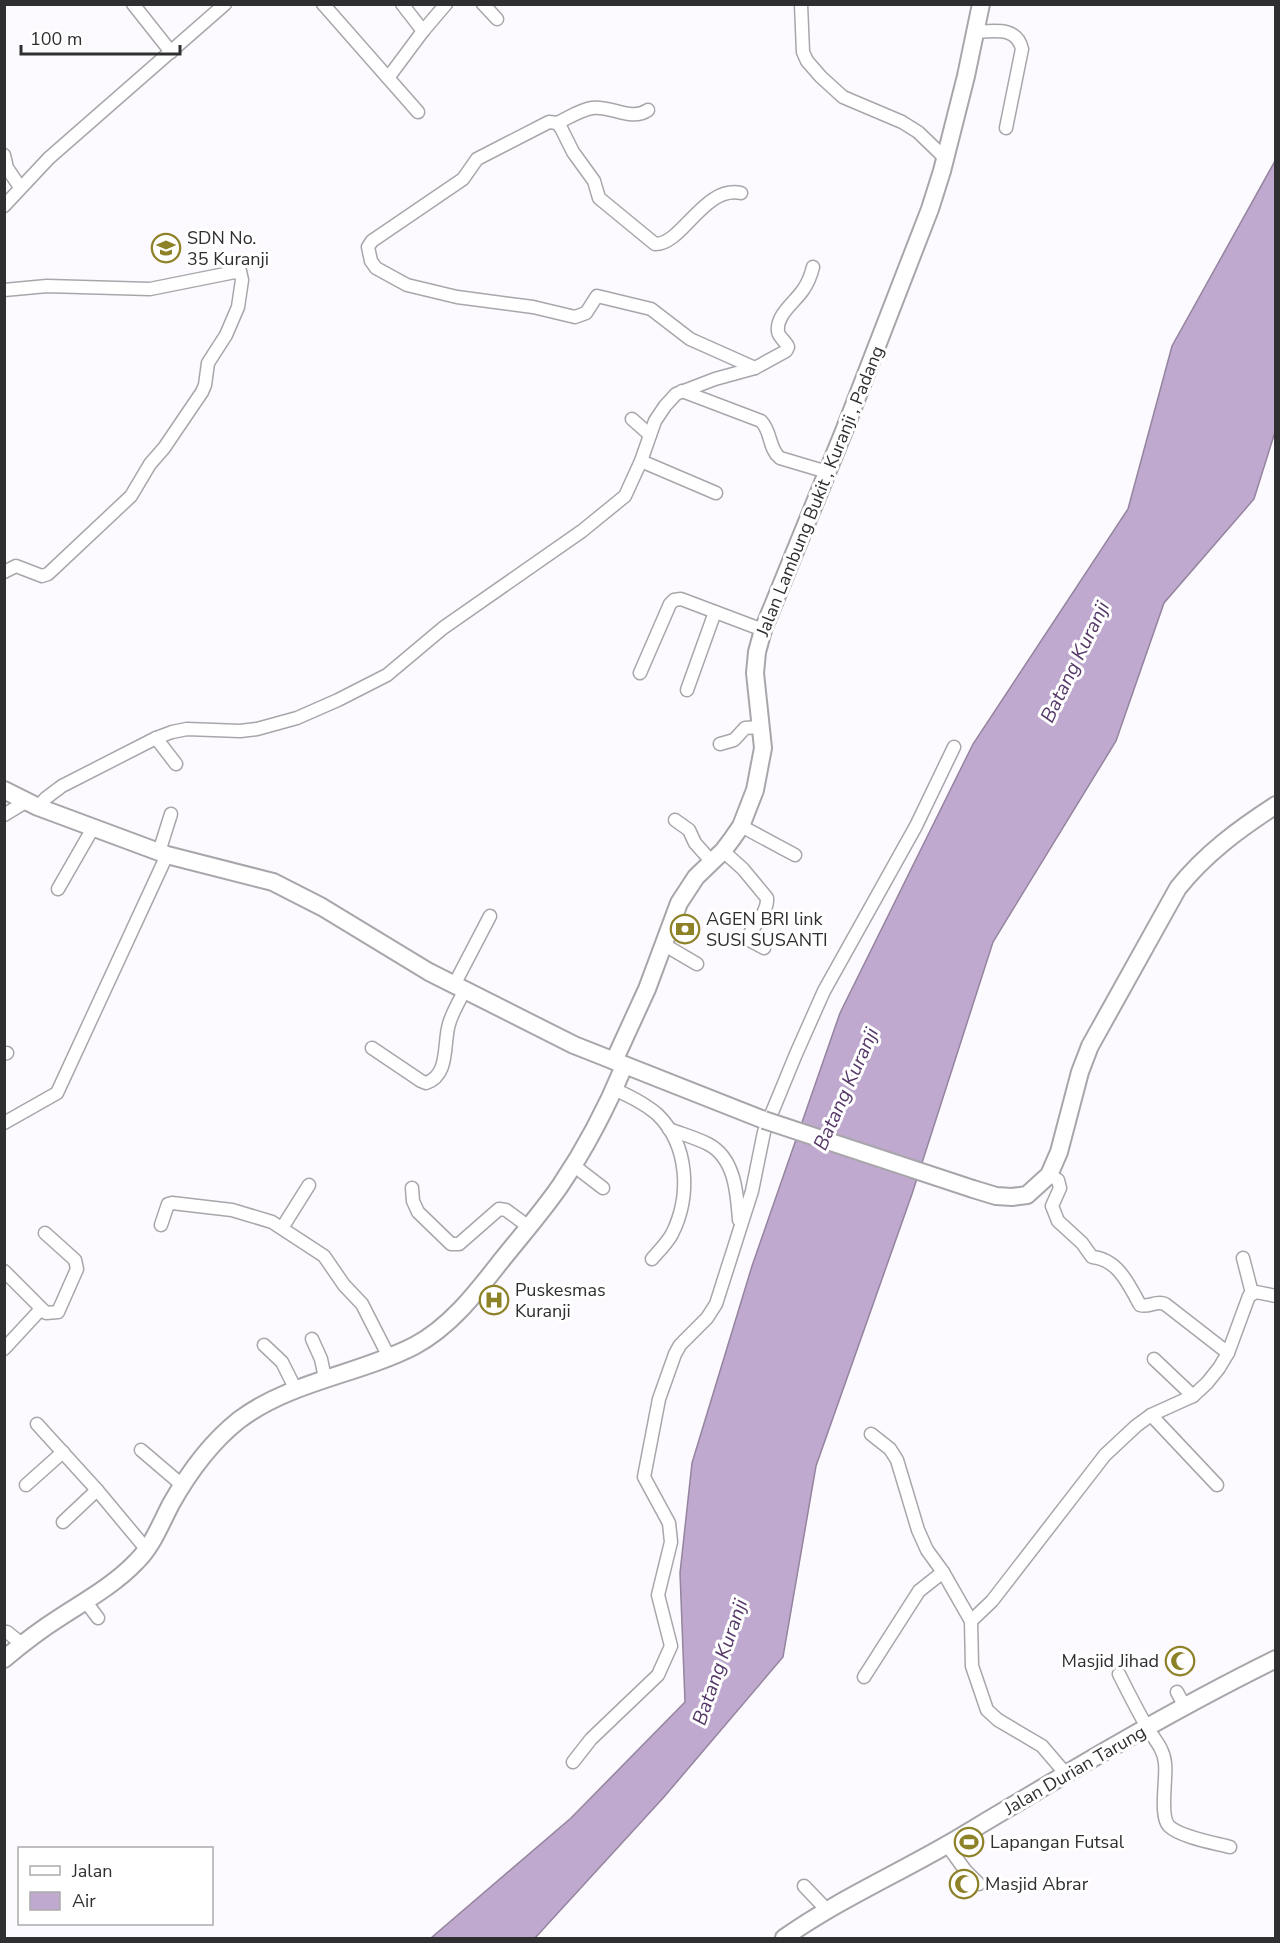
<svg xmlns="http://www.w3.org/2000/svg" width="1280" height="1943" viewBox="0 0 1280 1943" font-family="'Nunito Sans',sans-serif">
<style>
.water{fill:#bfa9ce;stroke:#94849f;stroke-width:1.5}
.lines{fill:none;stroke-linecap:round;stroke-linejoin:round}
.street-casing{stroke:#a8a6aa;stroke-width:15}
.secondary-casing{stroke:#a8a6aa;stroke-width:20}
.street{stroke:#fff;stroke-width:12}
.secondary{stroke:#fff;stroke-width:16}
.secondary-bridge-casing{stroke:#a8a6aa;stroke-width:20;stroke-linecap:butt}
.secondary-bridge{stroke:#fff;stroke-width:16}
.labels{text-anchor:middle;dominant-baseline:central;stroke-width:6;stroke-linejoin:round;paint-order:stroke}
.poi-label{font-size:18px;fill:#2f2e30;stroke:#fff;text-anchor:start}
.street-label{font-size:18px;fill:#2f2e30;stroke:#fff}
.water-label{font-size:20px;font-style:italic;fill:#573969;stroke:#fff}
</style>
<rect width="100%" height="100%" fill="#fdfaff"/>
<path class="water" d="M1275 161V432L1254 499 1164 603 1116 741 993 942 912 1194 816 1466 783 1657 664 1797 535 1938H431L571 1818 685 1702 680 1573 692 1463 752 1266 840 1013 973 744 1128 509 1172 346Z"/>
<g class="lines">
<g class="street-casing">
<g id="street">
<path d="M133 4 171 52"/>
<path d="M323 4 418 112"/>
<path d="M402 4 423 31"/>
<path d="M483 4 497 19"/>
<path d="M801 4 803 52 807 61 821 77 843 97 902 122 918 132 945 158"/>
<path d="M974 32C994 31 1017 26 1022 49L1006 128"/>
<path d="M388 78 423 31 446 4"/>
<path d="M557 123C568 118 580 110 592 108 611 105 631 122 648 110"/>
<path d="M4 155 7 168 20 187"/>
<path d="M741 193C704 185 682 245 655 244L599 198 594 181 573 152 561 128 557 123 549 122 477 159 463 179 372 241 368 247 371 261 376 268 407 285 457 297 533 307 575 317 586 313 597 296 651 309 690 339 755 368"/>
<path d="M4 206 49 158 225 4"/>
<path d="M4 290 47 286 150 289 240 271 242 280 238 307 226 335 208 363 205 385 202 392 164 448 150 464 131 496 48 574 42 576 16 566 4 572"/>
<path d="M682 391 761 421C772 432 768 448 780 458L827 472"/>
<path d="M632 419 650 435"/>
<path d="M641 461 716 493"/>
<path d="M640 673 670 604 674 600 681 599 763 630"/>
<path d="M687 690 715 612"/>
<path d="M156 738 176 764"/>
<path d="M720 744 734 740 745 728 761 727"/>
<path d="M38 807 46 798 62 786 156 738 172 732 187 729 240 731 257 729 297 718 338 700 387 675 443 628 582 531 625 496 641 461 655 421 665 406 676 394 715 379 755 368 786 351 788 347C786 341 778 337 778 331 776 315 795 302 803 290 808 283 811 275 813 267"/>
<path d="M4 815 27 801"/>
<path d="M675 820 689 830 695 843 712 862"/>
<path d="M741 826 795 855"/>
<path d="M723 851 743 869 767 898C768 913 754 924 748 937L749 940 764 948"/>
<path d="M159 852 171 814"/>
<path d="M58 889 93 828"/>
<path d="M663 944 697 964"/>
<path d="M454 985 490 916"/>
<path d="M372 1048 421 1081 426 1083C450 1075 443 1043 449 1024 452 1013 459 1001 465 990"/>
<path d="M4 1054 7 1053"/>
<path d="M614 1089C629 1096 644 1103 657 1114 689 1145 691 1196 672 1234 667 1243 659 1251 652 1259"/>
<path d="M4 1123 57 1093 167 855"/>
<path d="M669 1129C682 1134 696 1138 708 1144 735 1158 737 1193 739 1220"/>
<path d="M573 1165 603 1188"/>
<path d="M1049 1175 1058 1180 1060 1188 1052 1206 1058 1221 1082 1243 1092 1257C1118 1259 1129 1285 1140 1305 1149 1308 1156 1300 1165 1304L1228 1353"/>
<path d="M412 1188 413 1201 418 1212 451 1244H459L499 1209 506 1210 529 1227"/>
<path d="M161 1225 168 1204 172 1203 232 1210 272 1222 324 1256 344 1285 362 1304 389 1357"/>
<path d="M282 1228 309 1185"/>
<path d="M1243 1258 1252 1293"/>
<path d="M4 1271 46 1313 58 1312 77 1269 75 1260 45 1233"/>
<path d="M312 1339 321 1359 325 1378"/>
<path d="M264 1345 282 1362 295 1388"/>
<path d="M4 1349 41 1309"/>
<path d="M1154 1359 1193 1396"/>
<path d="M1151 1415 1217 1485"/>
<path d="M37 1424 97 1490 147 1550"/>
<path d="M871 1434 890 1449 897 1460 918 1530 927 1550 943 1572 971 1621 972 1666 987 1710 998 1720 1042 1746 1066 1774"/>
<path d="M141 1450 182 1485"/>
<path d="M26 1485 63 1452"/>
<path d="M63 1522 97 1490"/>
<path d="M86 1602 98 1618"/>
<path d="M971 1621 992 1601 1105 1455 1136 1426 1151 1415 1193 1396 1207 1383 1219 1368 1228 1353 1249 1296 1256 1292 1276 1296"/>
<path d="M7 1632 22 1644"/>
<path d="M1119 1674C1128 1692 1137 1710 1147 1727 1154 1739 1164 1749 1165 1763 1167 1779 1159 1816 1169 1826 1180 1837 1215 1843 1230 1847"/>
<path d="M864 1677 919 1591 943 1572"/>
<path d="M1177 1692 1184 1705"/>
<path d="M573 1762 591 1739 658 1675 671 1646 658 1595 671 1542 669 1523 644 1477 659 1399 675 1354 680 1345 707 1318 716 1304 752 1191 764 1132 796 1054 824 991 916 826 954 747"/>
<path d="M947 1845 965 1870 979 1884"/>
<path d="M804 1886 827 1910"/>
</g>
</g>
<g class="secondary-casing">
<g id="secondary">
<path d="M4 790 38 807 167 855 273 882 322 907 429 972 574 1045 764 1120"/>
<path d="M614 1061 647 989 679 903 696 877 723 851 732 839 741 826 755 790 763 748 755 673 757 652 763 630 844 431 930 209 942 171 966 76 981 4"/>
<path d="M973 1189 996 1196 1012 1197 1027 1195 1049 1175 1059 1152 1080 1072 1090 1046 1178 888C1205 854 1239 829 1276 805"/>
<path d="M4 1659C22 1644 40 1630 59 1618 85 1601 114 1585 136 1562 153 1545 160 1525 171 1504 189 1472 210 1443 239 1420 291 1381 357 1375 414 1346 450 1327 476 1293 501 1261 521 1236 542 1212 560 1186 585 1149 607 1107 624 1066"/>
<path d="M784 1938C836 1901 895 1875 950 1843 1057 1779 1164 1714 1276 1659"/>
</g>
</g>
<use href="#street" class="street"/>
<use href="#secondary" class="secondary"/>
<g class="secondary-bridge-casing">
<path id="secondary-bridge" d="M764 1120 973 1189"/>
</g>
<use href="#secondary-bridge" class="secondary-bridge"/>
</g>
<defs>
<g id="school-ring" transform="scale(1.5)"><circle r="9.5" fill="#fff" stroke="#8e8229" stroke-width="1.5"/><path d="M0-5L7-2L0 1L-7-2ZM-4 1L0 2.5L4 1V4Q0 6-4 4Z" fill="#8e8229"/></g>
<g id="bank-ring" transform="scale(1.5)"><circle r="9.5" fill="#fff" stroke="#8e8229" stroke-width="1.5"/><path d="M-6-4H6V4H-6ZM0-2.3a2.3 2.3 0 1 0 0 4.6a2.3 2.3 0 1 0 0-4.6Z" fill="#8e8229"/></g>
<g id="hospital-ring" transform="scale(1.5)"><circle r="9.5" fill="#fff" stroke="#8e8229" stroke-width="1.5"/><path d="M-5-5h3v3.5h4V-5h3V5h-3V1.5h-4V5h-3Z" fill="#8e8229"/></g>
<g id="mosque-ring" transform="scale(1.5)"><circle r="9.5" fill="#fff" stroke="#8e8229" stroke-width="1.5"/><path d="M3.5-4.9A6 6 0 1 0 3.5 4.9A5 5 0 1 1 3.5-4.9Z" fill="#8e8229"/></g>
<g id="stadium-ring" transform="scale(1.5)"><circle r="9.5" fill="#fff" stroke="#8e8229" stroke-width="1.5"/><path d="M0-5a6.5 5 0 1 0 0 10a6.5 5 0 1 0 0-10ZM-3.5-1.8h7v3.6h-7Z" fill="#8e8229"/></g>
</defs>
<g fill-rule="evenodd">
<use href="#school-ring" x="166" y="248"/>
<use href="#bank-ring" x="685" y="929"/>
<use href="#hospital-ring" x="494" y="1300"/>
<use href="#mosque-ring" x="1180" y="1661"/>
<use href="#stadium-ring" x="969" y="1842"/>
<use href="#mosque-ring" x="964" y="1884"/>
</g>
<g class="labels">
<g class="poi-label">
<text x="187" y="238">SDN No.<tspan x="187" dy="21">35 Kuranji</tspan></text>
<text x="706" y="919">AGEN BRI link<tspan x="706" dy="21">SUSI SUSANTI</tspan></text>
<text x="515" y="1290">Puskesmas<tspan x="515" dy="21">Kuranji</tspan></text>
<text x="1159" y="1661" text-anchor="end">Masjid Jihad</text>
<text x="990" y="1842">Lapangan Futsal</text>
<text x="985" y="1884">Masjid Abrar</text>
</g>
<g class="street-label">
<text transform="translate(820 491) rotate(-68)">Jalan Lambung Bukit , Kuranji , Padang</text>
<text transform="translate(1075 1770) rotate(-30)">Jalan Durian Tarung</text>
</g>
<g class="water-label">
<text transform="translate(1075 662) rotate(-64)">Batang Kuranji</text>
<text transform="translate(846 1089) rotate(-66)">Batang Kuranji</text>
<text transform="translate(720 1662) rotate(-71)">Batang Kuranji</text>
</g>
</g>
<rect width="1280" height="1943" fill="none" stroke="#2f2e30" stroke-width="12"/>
<rect x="18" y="1847" width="195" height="78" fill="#ffffff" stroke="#acabac" stroke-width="1.5"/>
<rect x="30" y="1866" width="30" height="9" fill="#ffffff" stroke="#acabac" stroke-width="1.5"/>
<text x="72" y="1877" font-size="18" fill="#2f2e30">Jalan</text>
<rect x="30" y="1892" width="30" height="18" fill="#bfa9ce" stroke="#acabac" stroke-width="1.5"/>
<text x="72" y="1907" font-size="18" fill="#2f2e30">Air</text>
<path d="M21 45v9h159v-9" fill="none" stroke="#2f2e30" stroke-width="3"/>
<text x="30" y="45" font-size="18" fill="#2f2e30" stroke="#ffffff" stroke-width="4.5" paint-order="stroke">100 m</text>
</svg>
